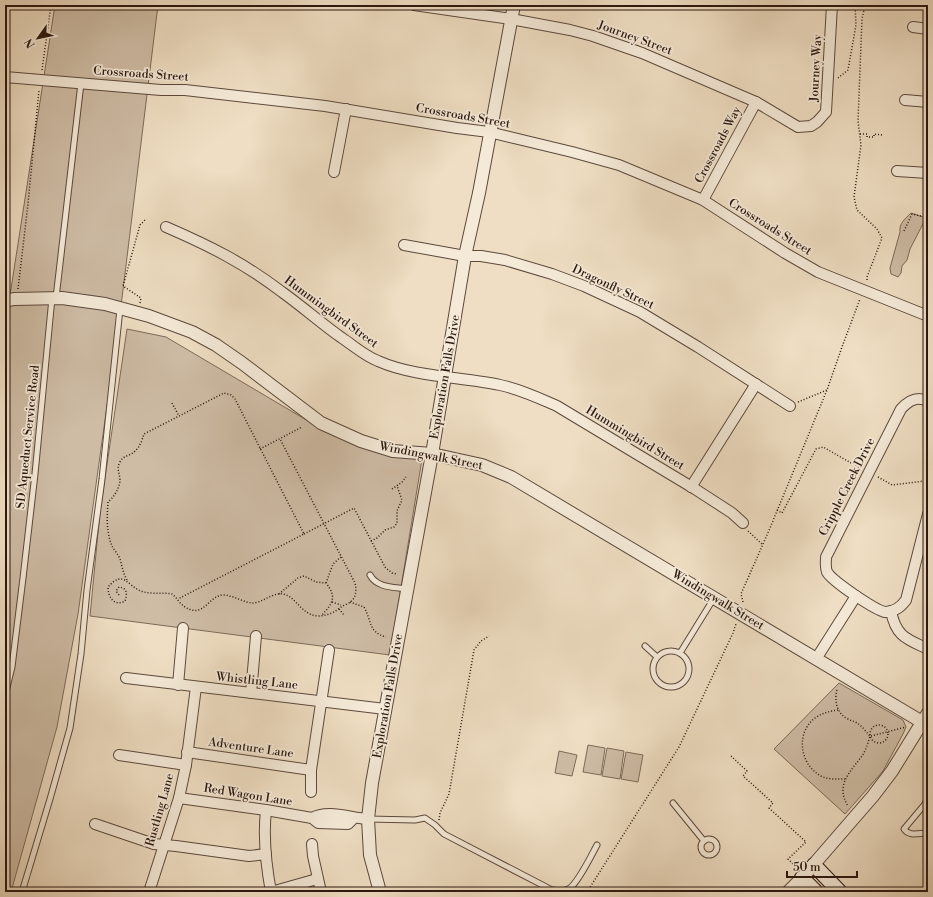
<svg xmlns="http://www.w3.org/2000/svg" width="933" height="897" viewBox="0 0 933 897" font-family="'Libre Bodoni',serif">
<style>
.green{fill:#cebca5;stroke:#7c6a5a}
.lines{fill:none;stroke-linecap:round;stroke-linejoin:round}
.service-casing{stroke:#5c493d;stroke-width:7}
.minor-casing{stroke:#5c493d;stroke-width:12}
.tertiary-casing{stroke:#5c493d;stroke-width:14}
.secondary-casing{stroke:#2b1710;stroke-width:16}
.path{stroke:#2b1710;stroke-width:1.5;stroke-dasharray:1 2;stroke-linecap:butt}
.service{stroke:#f5ead8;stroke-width:5}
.minor{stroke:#f5ead8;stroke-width:10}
.tertiary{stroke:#f5ead8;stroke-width:12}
.secondary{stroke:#f5ead8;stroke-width:14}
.labels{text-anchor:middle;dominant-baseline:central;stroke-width:3.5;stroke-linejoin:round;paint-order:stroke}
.street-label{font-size:12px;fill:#2b1710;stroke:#f5ead8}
</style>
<rect width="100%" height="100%" fill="#efdec3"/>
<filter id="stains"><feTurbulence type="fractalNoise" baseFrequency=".005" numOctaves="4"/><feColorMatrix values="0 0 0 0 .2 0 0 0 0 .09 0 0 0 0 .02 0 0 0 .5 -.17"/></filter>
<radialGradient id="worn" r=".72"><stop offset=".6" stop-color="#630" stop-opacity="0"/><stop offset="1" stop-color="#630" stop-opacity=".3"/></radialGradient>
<g class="green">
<path d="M55 5H158L122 298 78 614 57 727 11 892H5V312L11 289Z"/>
<path d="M911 213 926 218 910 249 907 260 902 266 901 273 898 277 891 274 890 268 900 232C899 223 905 219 911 213Z"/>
<path d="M127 329 166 337 325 431 422 459 390 655 90 616 100 512Z"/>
<path d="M839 683 903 720 906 727 903 734 883 771 845 814 774 749Z"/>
<path d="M588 745 605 748 601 775 583 772Z"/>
<path d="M607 748 624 751 620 779 602 776Z"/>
<path d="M559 751 577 755 572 776 555 773Z"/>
<path d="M626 752 643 755 638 782 621 779Z"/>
</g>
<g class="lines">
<g class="service-casing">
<g id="service">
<path d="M56 298 81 83"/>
<path d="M370 575C377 588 394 587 406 589"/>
<path d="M645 646 657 657"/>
<circle cx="671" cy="669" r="18"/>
<path d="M680 653 714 598"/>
<path d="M5 696 12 667 23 578 35 474 52 298"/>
<path d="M928 797 925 804 904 829C909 837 919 833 928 833"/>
<path d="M673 803 704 841"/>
<path d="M368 819 415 820 425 818 435 825 444 834 552 890C557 891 565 892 570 888 579 881 591 856 597 845"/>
<circle cx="709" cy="847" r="8"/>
<path d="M22 892 50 799 70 728 81 654 87 590 102 479 120 309"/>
</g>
</g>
<g class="minor-casing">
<g id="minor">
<path d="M414 5 511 19 570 30 593 36 642 53 756 102 798 127 811 126 817 122 826 112 832 5"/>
<path d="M913 27 928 29"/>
<path d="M5 77 161 90H185L325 106 457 128 489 132 518 139 572 152 619 165 703 200 785 253 818 272 928 316"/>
<path d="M905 100 928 102"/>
<path d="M897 171 928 173"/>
<path d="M334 172 346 109"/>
<path d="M703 200 756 102"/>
<path d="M166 227C210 246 244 263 282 292 303 307 322 324 342 338 354 346 365 356 378 361 414 377 462 377 500 385 520 389 539 398 557 406L695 489 732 513 743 523"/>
<path d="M404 245 465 256H481L505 260 552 274 584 286 640 312 698 347 790 406"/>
<path d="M928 401C917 396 909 400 901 409L826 557C826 562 825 567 827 572 832 581 875 610 885 612 894 612 901 607 906 600L928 514"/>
<path d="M691 487 756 384"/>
<path d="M891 611C896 637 907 639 928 649"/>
<path d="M816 659 856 596"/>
<path d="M126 678 385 709"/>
<path d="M178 685 183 628"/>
<path d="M251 693 256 636"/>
<path d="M187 752 311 770"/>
<path d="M119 755 186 765"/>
<path d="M311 792V770L329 650"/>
<path d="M179 798 266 810 312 818 318 823 348 824 353 819"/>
<path d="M266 810C263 837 266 865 271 892"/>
<path d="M312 818C328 809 350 818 368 819"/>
<path d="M95 824 154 844 176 846 249 856 266 854"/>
<path d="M312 844 313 856 321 892"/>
<path d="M149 892 179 798 186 765 196 687"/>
<path d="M271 892 317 879"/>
</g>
</g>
<g class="tertiary-casing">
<g id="tertiary">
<path d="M5 301 14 299 62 298 105 304 149 316 192 332 216 345 242 363 321 423 361 441 393 451 432 454 482 465 511 477 922 722"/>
<path d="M380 892 370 855 368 819 372 783 432 454 465 256 479 193 514 5"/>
<path d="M788 892 802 878 873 796 892 771 928 713"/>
</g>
</g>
<g class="secondary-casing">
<g id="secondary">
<path d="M814 865 840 892"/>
<path d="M802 878 816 892"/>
</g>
</g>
<g class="path">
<path d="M865 5 862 19 858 121 861 145 854 197 857 210 877 229 882 238 867 277V281"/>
<path d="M42 70 51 5"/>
<path d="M838 78 848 70 856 25 855 5"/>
<path d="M860 134H867V137H874V134L882 135"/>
<path d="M904 231 912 214 921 216H928"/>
<path d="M18 289 28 204 39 90"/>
<path d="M140 303 141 298 123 286 140 225 145 220"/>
<path d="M798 402 827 390"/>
<path d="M172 403 179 416"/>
<path d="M260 449 302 427"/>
<path d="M878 477 892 485 924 481 928 489"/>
<path d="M392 489 402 482 406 477"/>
<path d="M777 510 782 513 816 449 823 447 860 468"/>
<path d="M748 531 763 545"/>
<path d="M304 534 354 508 385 567 392 573 397 574"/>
<path d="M371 541 377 538 385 530 394 527 397 523V511L402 500 397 486"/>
<path d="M127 580C123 573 122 566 120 559 118 554 114 550 112 546 106 532 107 517 108 502 114 497 119 489 120 481 120 474 116 468 120 462 123 455 131 456 135 451 140 447 142 440 144 434L224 393 231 395 235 399 304 534 178 599"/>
<path d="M326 583 333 564 341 557"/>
<path d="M279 594 298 578 304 576 316 582 326 583C337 597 333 603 322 615"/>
<path d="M119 595 116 591 119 587C128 588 127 595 125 601 114 607 108 597 108 587 124 569 127 586 141 591 151 595 162 592 172 594 177 598 180 604 185 607 204 619 208 596 223 595 233 595 242 602 252 603 261 603 270 595 278 594 298 591 300 624 329 614 336 612 341 606 347 604 356 600 357 591 355 583L280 439"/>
<path d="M332 602 341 605"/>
<path d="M350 602 364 607C372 621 368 632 386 637"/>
<path d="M743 602 741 594 770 528 827 390 842 347 860 299"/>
<path d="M339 609 344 615"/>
<path d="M837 690C834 701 837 714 848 719 851 721 854 721 857 723 862 726 866 732 870 736 868 743 866 750 862 756 850 772 835 785 848 806"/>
<path d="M838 710C830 711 822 713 815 718 795 733 800 765 821 776 829 780 837 779 845 779"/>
<circle cx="879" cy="734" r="9"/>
<path d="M871 736 906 727"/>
<path d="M731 756 747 771 743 776 773 803 769 808 806 842 788 859 794 865"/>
<path d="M439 820 440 813 449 794 474 650 481 641 489 636"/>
<path d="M587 892 679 747 733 633 736 624"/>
</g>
<use href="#service" class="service"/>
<use href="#minor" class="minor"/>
<use href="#tertiary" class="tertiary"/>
<use href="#secondary" class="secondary"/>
</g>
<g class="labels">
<g class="street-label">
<text transform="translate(635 38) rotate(20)">Journey Street</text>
<text transform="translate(816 68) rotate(-87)">Journey Way</text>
<text transform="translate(141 74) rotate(4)">Crossroads Street</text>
<text transform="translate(463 116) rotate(10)">Crossroads Street</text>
<text transform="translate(718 145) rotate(-62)">Crossroads Way</text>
<text transform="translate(770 227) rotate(32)">Crossroads Street</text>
<text transform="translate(613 287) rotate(25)">Dragonfly Street</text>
<text transform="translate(331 312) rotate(36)">Hummingbird Street</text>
<text transform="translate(445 377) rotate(-80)">Exploration Falls Drive</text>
<text transform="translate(28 437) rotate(-84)">SD Aqueduct Service Road</text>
<text transform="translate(635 438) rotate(31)">Hummingbird Street</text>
<text transform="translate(431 456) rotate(11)">Windingwalk Street</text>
<text transform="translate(847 487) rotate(-63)">Cripple Creek Drive</text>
<text transform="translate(718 600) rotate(31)">Windingwalk Street</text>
<text transform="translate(257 681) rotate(6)">Whistling Lane</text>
<text transform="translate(388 696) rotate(-80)">Exploration Falls Drive</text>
<text transform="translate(251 748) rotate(8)">Adventure Lane</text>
<text transform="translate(248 795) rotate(9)">Red Wagon Lane</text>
<text transform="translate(160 810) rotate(-74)">Rustling Lane</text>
</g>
</g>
<rect width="933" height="897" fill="none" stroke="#efdec3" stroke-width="20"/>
<rect x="6" y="6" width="921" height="885" fill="none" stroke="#2b1710" stroke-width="2"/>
<rect x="10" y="10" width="913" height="877" fill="none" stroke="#2b1710"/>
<g transform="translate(38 38) rotate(237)" stroke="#f5ead8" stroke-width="3" paint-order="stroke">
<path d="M0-3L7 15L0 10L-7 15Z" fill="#2b1710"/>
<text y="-6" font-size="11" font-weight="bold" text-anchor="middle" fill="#2b1710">N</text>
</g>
<path d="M787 871v6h70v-6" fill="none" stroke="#2b1710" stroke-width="2"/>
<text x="793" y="871" font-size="12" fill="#2b1710" stroke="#f5ead8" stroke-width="3" paint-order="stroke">50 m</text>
<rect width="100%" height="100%" filter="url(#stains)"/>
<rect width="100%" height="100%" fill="url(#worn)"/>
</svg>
